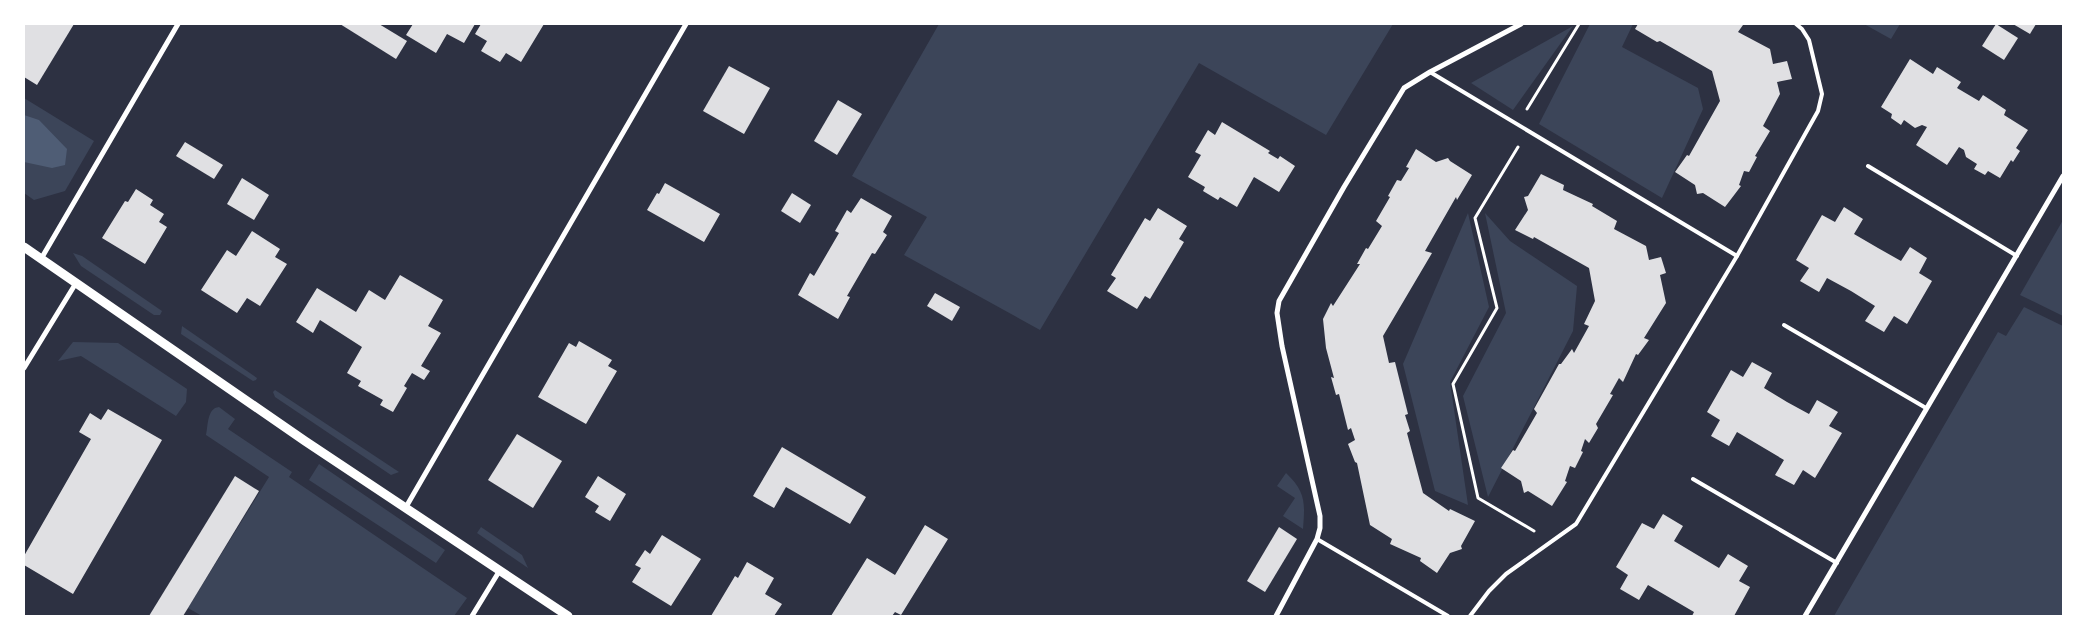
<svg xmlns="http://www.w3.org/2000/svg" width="2087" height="640" viewBox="0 0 2087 640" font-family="Mulish,sans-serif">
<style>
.green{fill:#3c4559}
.water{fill:#4f5d75}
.building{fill:#e0e0e3}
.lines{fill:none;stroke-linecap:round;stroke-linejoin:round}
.path{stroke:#fff;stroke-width:3}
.service{stroke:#fff;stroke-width:4}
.minor{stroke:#fff;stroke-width:5}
.tertiary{stroke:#fff;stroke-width:9}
</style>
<rect width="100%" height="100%" fill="#2d3142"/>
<g class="green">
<path d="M939 24H1393L1326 135 1199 63 1040 330 904 255 927 217 852 176Z"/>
<path d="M1590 24H1633L1622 47 1698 88 1703 109 1662 198 1539 124Z"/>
<path d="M1864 24H1900L1891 39Z"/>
<path d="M1573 26 1513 110 1471 83Z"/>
<path d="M24 98 94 141 65 191 34 200 24 193Z"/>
<path d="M1468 213 1489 307 1450 382 1468 505 1435 491 1403 364Z"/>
<path d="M1485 213 1510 241 1577 286 1573 331 1488 497 1463 396 1506 313Z"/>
<path d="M2063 220V316L2020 295Z"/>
<path d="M73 253 82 256 162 311 160 315H154L81 266Z"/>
<path d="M2024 307 2063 326V616H1834L1998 332 2006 336Z"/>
<path d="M182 326 257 378 256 380 253 381 181 334Z"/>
<path d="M73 342 118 343 187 389 186 402 176 416 81 356 58 361Z"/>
<path d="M275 390 399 472 391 475 275 397 273 392Z"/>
<path d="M219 407 235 419 228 429 292 472 289 477 467 598 454 616H202L188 608 269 477 206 435C208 426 207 408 219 407Z"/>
<path d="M319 464 445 550 436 563 309 480Z"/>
<path d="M1286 473C1306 492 1305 503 1303 529L1283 516 1295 498 1277 486Z"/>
<path d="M481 527 522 555 528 568 477 533Z"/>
</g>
<path class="water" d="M24 115 39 120 67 149 65 165 52 168 24 162Z"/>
<g class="building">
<path d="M24 24H74L37 85 24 77Z"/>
<path d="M340 24H379L407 41 396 59Z"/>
<path d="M413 24H475L464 43 447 34 436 53 406 35Z"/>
<path d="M481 24H544L521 62 506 53 500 62 481 51 487 41 475 34Z"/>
<path d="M1638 24H1741L1743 25 1738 32 1770 49 1773 64 1787 61 1792 79 1777 82 1780 94 1763 126 1770 131 1755 156 1757 157 1749 172 1744 171 1739 185 1741 186 1725 207 1703 193 1697 194 1695 185 1675 172 1687 155 1689 156 1720 101 1712 71 1660 41 1657 42 1635 29Z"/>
<path d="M1996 24 2018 38 2004 60 1982 46Z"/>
<path d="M2013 24H2036L2030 34Z"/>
<path d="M1910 59 1933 74 1937 67 1961 82 1957 88 1979 101 1983 95 2006 110 2004 115 2028 130 2016 148 2020 151 2013 162 2011 160 2000 178 1988 171 1985 175 1974 169 1977 164 1966 157 1964 150 1959 147 1947 165 1916 145 1927 127 1922 125 1915 128 1904 120 1901 125 1891 118 1892 114 1881 107Z"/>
<path d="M729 66 770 88 744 134 703 111Z"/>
<path d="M838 100 862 114 837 155 814 141Z"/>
<path d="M1222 122 1270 151 1268 153 1278 159 1280 156 1295 166 1279 192 1254 177 1237 207 1220 197 1218 200 1203 191 1205 187 1188 177 1201 155 1195 152 1208 130 1215 135Z"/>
<path d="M185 142 223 165 214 179 176 156Z"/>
<path d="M1416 149 1436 162 1448 158 1450 161 1472 175 1457 200 1456 197 1425 251 1432 253 1383 336 1389 363 1395 362 1408 414 1405 415 1410 431 1407 433 1423 493 1449 511 1450 509 1475 521 1461 546 1462 549 1450 553 1437 573 1420 561 1421 558 1390 544 1392 539 1370 525 1357 463 1355 462 1348 444 1355 440 1351 428 1348 430 1339 394 1336 395 1331 377 1334 378 1326 348 1323 319 1331 303 1333 306 1360 264H1357L1366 248 1368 249 1382 226 1376 221 1390 197 1388 196 1397 180 1401 181 1409 168 1406 167Z"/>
<path d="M1541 174 1564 185 1563 190 1593 204 1592 206 1617 221 1614 229 1646 246 1649 260 1661 257 1666 273 1660 275 1666 303 1644 338 1649 340 1638 355 1636 354 1623 382 1619 378 1610 394 1613 395 1596 424 1598 428 1589 443 1585 439 1581 451 1583 452 1575 468 1570 466 1565 481 1567 482 1552 506 1528 491 1524 493 1521 481 1501 468 1513 450 1515 451 1537 413 1534 409 1559 364H1561L1572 349 1574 353 1589 326 1584 324 1595 301 1589 268 1534 237 1533 239 1515 230 1528 210 1524 197 1528 196Z"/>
<path d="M242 178 269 195 254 220 227 204Z"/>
<path d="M665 183 720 214 704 242 647 210 657 193 659 194Z"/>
<path d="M136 189 153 200 150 205 164 214 159 222 167 227 145 264 102 238 125 201 128 202Z"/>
<path d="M792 193 811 205 800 223 781 211Z"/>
<path d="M861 198 892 216 883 232 887 235 875 254 872 253 847 296 850 297 838 319 798 295 810 273 814 276 839 233 835 231 847 210 851 213Z"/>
<path d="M1844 207 1863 219 1854 234 1878 248 1901 261 1910 247 1927 258 1919 273 1932 281 1907 324 1894 316 1884 332 1865 321 1875 306 1851 291 1827 278 1819 292 1800 281 1809 268 1796 260 1822 215 1835 222Z"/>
<path d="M1158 208 1187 226 1179 239 1184 242 1150 299 1145 296 1137 309 1107 291 1116 278 1111 275 1145 218 1150 221Z"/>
<path d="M252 231 280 249 275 257 287 264 260 306 247 298 237 313 201 290 227 250 236 256Z"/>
<path d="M400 275 443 300 428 326 441 333 421 366 430 371 424 380 412 373 404 386 407 388 393 412 380 405 383 400 358 386 361 381 347 373 362 347 320 320 313 333 296 322 317 288 356 312 369 290 385 300Z"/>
<path d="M935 293 960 307 952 321 927 306Z"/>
<path d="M579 341 612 360 608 366 617 371 586 424 538 397 569 343 576 347Z"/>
<path d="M1752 362 1772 373 1764 388 1787 402 1809 414 1817 400 1838 412 1829 426 1842 433 1815 478 1803 470 1794 485 1775 475 1784 460 1737 432 1729 446 1711 436 1720 420 1707 412 1731 370 1743 377Z"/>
<path d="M108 409 162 440 73 594 24 565V556L91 439 79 432 90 413 101 420Z"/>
<path d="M517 434 562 461 533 508 488 480Z"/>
<path d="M782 447 866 497 850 524 786 487 774 508 753 496Z"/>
<path d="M235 476 259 491 188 608 183 616H149Z"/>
<path d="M598 476 626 494 610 521 595 512 599 506 585 497Z"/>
<path d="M1663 514 1683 526 1674 541 1719 568 1728 554 1748 566 1739 581 1750 587 1734 616H1692L1694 612 1648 585 1639 600 1620 589 1628 575 1616 567 1642 523 1654 529Z"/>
<path d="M925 525 948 539 901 615 895 612 892 616H831L867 558 895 575Z"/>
<path d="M1279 527 1297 539 1265 592 1247 581Z"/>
<path d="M662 535 701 559 671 606 632 582 641 568 635 565 645 550 650 554Z"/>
<path d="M747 562 774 578 765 594 782 604 774 616H711L735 576 738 578Z"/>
</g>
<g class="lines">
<g class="path">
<path d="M1527 109 1579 24"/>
<path d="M1518 147 1475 218 1497 308 1453 384 1478 498 1534 531"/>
</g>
<g class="service">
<path d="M1430 72 1737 256"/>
<path d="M1868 166 2017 256"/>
<path d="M1784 325 1926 408"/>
<path d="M1693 479 1837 563"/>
<path d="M1317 539 1448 616"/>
<path d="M1470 616 1489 591 1506 574 1576 524 1737 256 1818 111 1822 94 1809 40 1802 29 1796 24"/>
</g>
<g class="minor">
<path d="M41 259 178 24"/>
<path d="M24 368 76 283"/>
<path d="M406 507 686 24"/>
<path d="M472 616 500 570"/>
<path d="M1276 616 1317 539 1320 528V516L1282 346 1277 313 1279 301 1344 187 1404 88 1430 72 1521 24"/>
<path d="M1805 616 2063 176"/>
</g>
<path class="tertiary" d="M24 247 305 441 568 616"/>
</g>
<rect width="2087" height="640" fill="none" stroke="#ffffff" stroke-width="50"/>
</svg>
